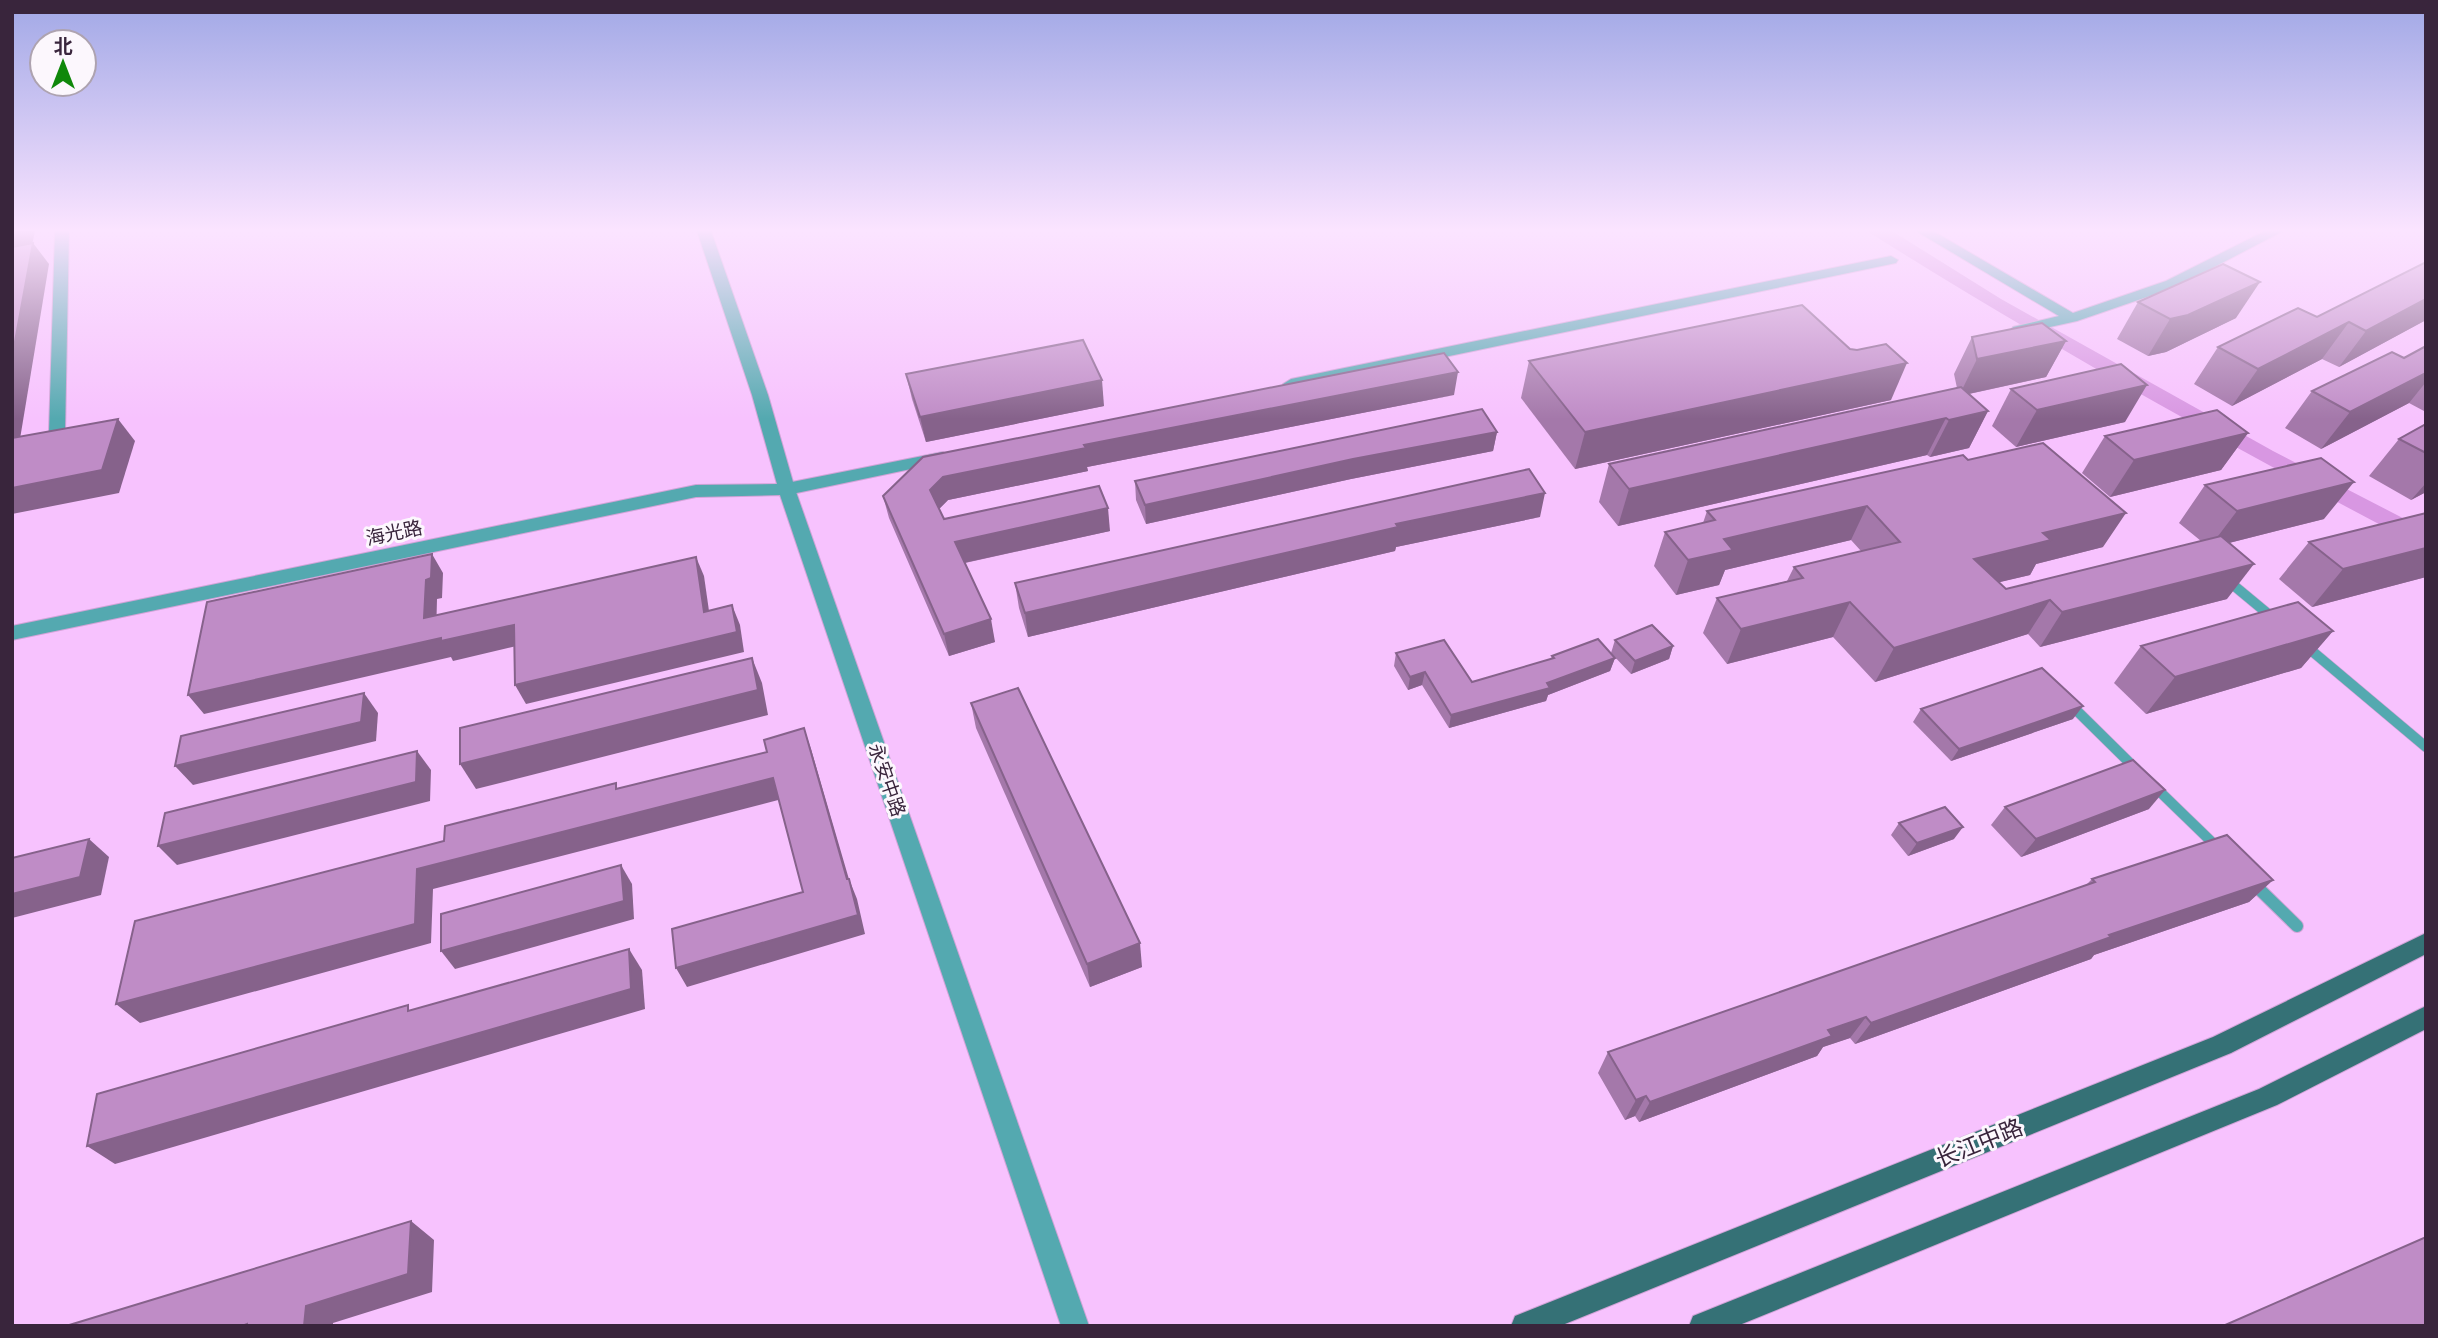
<svg xmlns="http://www.w3.org/2000/svg" width="2438" height="1338" viewBox="0 0 2438 1338" font-family="Montserrat,'Noto Sans SC',sans-serif">
<style>
.water{fill:#d897e2}
.lines{fill:none;stroke-linecap:round;stroke-linejoin:round}
.service-far1-casing{stroke:#d1a3d7;stroke-width:11}
.service-casing{stroke:#d1a3d7;stroke-width:14}
.minor-casing{stroke:#d1a3d7;stroke-width:2}
.tertiary-casing{stroke:#d1a3d7;stroke-width:2}
.primary-casing{stroke:#d1a3d7;stroke-width:2}
.service-far1{stroke:#54a9b0;stroke-width:10}
.service{stroke:#54a9b0;stroke-width:12}
.minor{fill:#54a9b0;fill-rule:evenodd}
.tertiary{fill:#54a9b0;fill-rule:evenodd}
.primary{fill:#357176;fill-rule:evenodd}
.wall{fill:#a478aa}
.shaded-wall{fill:#86628b}
.building{fill:#bf8cc6;stroke:#86628b;stroke-width:2}
.labels{text-anchor:middle;dominant-baseline:central;stroke-width:6;stroke-linejoin:round;paint-order:stroke}
.street-label{font-size:19px;fill:#39253c;stroke:#fcf7fd}
.near-street-label{font-size:23px;fill:#39253c;stroke:#fcf7fd}
</style>
<rect width="100%" height="100%" fill="#f7c2fe"/>
<path class="water" d="M1867 231H1892L2001 299 2273 451 2426 530V549C2236 449 2049 346 1867 231Z"/>
<g class="lines">
<g class="service-far1-casing">
<g id="service-far1">
<path d="M2226 579 2273 618"/>
<path d="M2306 646 2426 747"/>
<path d="M2069 703 2136 769"/>
<path d="M2155 787 2219 849"/>
</g>
</g>
<g class="service-casing">
<path id="service" d="M2252 882 2297 926"/>
</g>
<g class="minor-casing">
<g id="minor">
<path d="M55 231H69L65 433 57 438 49 433Z"/>
<path d="M1916 231H1933L2073 313 2166 281 2265 231H2283L2176 287 2077 321 2018 334 2011 330 2013 327 2059 316Z"/>
<path d="M1891 256 1898 260 1896 263 1291 389 1283 384 1291 379Z"/>
<path d="M943 452 951 457 949 461 787 495 779 489 787 483Z"/>
</g>
</g>
<g class="tertiary-casing">
<path id="tertiary" d="M697 231H711L768 395 795 489 1089 1326H1061L780 495 696 497 12 640V626L696 485 777 484 752 395Z"/>
</g>
<g class="primary-casing">
<g id="primary">
<path d="M2426 933V954L2231 1053 1560 1326H1511L1515 1316 1525 1312 2213 1037Z"/>
<path d="M2426 1006V1029L2277 1105 1737 1326H1689L1693 1316 2259 1089Z"/>
</g>
</g>
<use href="#service-far1" class="service-far1"/>
<use href="#service" class="service"/>
<use href="#minor" class="minor"/>
<use href="#tertiary" class="tertiary"/>
<use href="#primary" class="primary"/>
</g>
<g class="wall">
<path d="M2426 262V320L2339 367 2322 359 2232 406 2194 384 2218 347 2317 317Z"/>
<path d="M2138 302 2236 318 2166 352 2148 356 2117 339Z"/>
<path d="M1972 337 2066 341 2046 377 1969 394 1988 411 1969 448 1930 457 1927 455 1618 526 1599 502 1609 464 1957 388 1954 374Z"/>
<path d="M2426 346V410L2424 411 2409 403 2321 449 2285 428 2312 391 2404 358Z"/>
<path d="M1850 349 1857 350 1891 400 1575 469 1521 398 1529 361Z"/>
<path d="M906 374 1104 406 926 442 912 399Z"/>
<path d="M2011 389 2125 422 2016 447 1992 426Z"/>
<path d="M1454 395 1087 467 1088 471 948 500 939 509 944 519 1110 531 965 563 995 642 949 656 889 518 883 496Z"/>
<path d="M2426 424V492L2411 500 2369 476 2399 439Z"/>
<path d="M1497 432 1493 451 1351 479 1146 524 1136 500 1135 481Z"/>
<path d="M2248 433 2221 470 2110 497 2082 473 2105 436Z"/>
<path d="M1968 460 2103 547 2036 564 2030 575 1999 582 2006 589 2201 541 2179 523 2205 485 2324 519 2229 543 2227 599 2040 647 2028 634 1875 682 1833 637 1727 664 1703 633 1717 598 1787 581 1794 567 1861 551 1851 540 1725 570 1719 585 1676 595 1654 566 1665 532 1703 523 1707 511Z"/>
<path d="M2426 513V577L2312 607 2279 579 2309 542Z"/>
<path d="M1540 517 1396 547 1395 551 1028 637 1019 608 1015 583Z"/>
<path d="M2333 631 2301 668 2146 714 2114 683 2141 646Z"/>
<path d="M1615 640 1673 646 1669 659 1631 674 1611 653Z"/>
<path d="M1396 653 1472 682 1551 659 1552 656 1615 658 1610 671 1548 695 1546 701 1449 728 1422 685 1408 690 1394 666Z"/>
<path d="M971 703 1142 967 1090 987 976 728Z"/>
<path d="M1921 709 2073 719 1951 761 1913 722Z"/>
<path d="M2005 807 2149 809 2021 857 1991 825Z"/>
<path d="M1899 823 1954 839 1908 856 1891 835Z"/>
<path d="M2092 879 2273 880 2249 902 2094 955 2091 959 1855 1044 1850 1038 1823 1047 1817 1056 1639 1122 1635 1116 1625 1120 1598 1073 1608 1052 2086 885Z"/>
</g>
<g class="shaded-wall">
<path d="M15 231H35L27 269 12 249V242Z"/>
<path d="M33 243 49 264 16 463 12 459V358Z"/>
<path d="M2260 282 2236 318 2166 352 2148 356 2170 319Z"/>
<path d="M2426 299V320L2339 367 2366 331Z"/>
<path d="M2349 322 2322 359 2232 406 2258 369Z"/>
<path d="M2066 341 2046 377 1959 396 1977 359Z"/>
<path d="M1907 363 1891 400 1575 469 1585 432Z"/>
<path d="M1458 372 1454 395 1087 467 1088 471 948 500 935 513 930 490 943 477 1084 445Z"/>
<path d="M2426 373V382L2409 403 2321 449 2350 412Z"/>
<path d="M1102 380 1104 406 926 442 920 417Z"/>
<path d="M2147 385 2125 422 2016 447 2037 410Z"/>
<path d="M1988 411 1969 448 1930 457 1949 420Z"/>
<path d="M1946 418 1927 455 1618 526 1629 489Z"/>
<path d="M118 419 135 441 119 493 12 514V488Z"/>
<path d="M1497 432 1493 451 1351 479 1146 524 1145 505 1353 459Z"/>
<path d="M2248 433 2221 470 2110 497 2134 460Z"/>
<path d="M2354 482 2324 519 2209 548 2237 511Z"/>
<path d="M2426 483V492L2411 500Z"/>
<path d="M1545 493 1540 517 1396 547 1395 551 1028 637 1025 613 1396 524Z"/>
<path d="M1867 506 1851 540 1725 570 1719 585 1676 595 1688 560 1724 539Z"/>
<path d="M1108 508 1110 531 959 564 955 542Z"/>
<path d="M2126 513 2103 547 2036 564 2030 575 1954 593 1974 559 2043 533Z"/>
<path d="M2426 548V577L2312 607 2343 569Z"/>
<path d="M432 554 443 573 442 598 437 599 436 637 424 618 426 580Z"/>
<path d="M696 557 704 576 712 632 704 612Z"/>
<path d="M2254 564 2227 599 2040 647 2062 612Z"/>
<path d="M2050 600 2028 634 1875 682 1894 648Z"/>
<path d="M1850 602 1833 637 1727 664 1741 629Z"/>
<path d="M732 605 740 625 744 652 526 704 515 685Z"/>
<path d="M991 619 995 642 949 656 944 634Z"/>
<path d="M514 625 525 644 453 661 451 657 204 714 188 695 441 638Z"/>
<path d="M2333 631 2301 668 2146 714 2175 677Z"/>
<path d="M1673 646 1669 659 1631 674 1635 661Z"/>
<path d="M752 658 762 683 768 715 476 789 460 764Z"/>
<path d="M1615 658 1610 671 1548 695 1546 701 1449 728 1451 715 1547 683Z"/>
<path d="M1425 672 1422 685 1408 690 1410 677Z"/>
<path d="M364 693 378 713 376 741 193 785 175 766Z"/>
<path d="M2083 706 2073 719 1951 761 1959 749Z"/>
<path d="M804 728 811 749 853 893 849 879 857 899 865 934 687 987 676 968 847 879Z"/>
<path d="M417 751 431 770 430 801 177 865 158 846Z"/>
<path d="M773 778 782 799 433 889 431 943 140 1023 116 1004 417 869Z"/>
<path d="M2165 790 2149 809 2021 857 2036 839Z"/>
<path d="M1963 827 1954 839 1908 856 1917 843Z"/>
<path d="M89 839 109 857 101 895 12 918V894Z"/>
<path d="M621 865 632 884 634 919 455 969 441 951Z"/>
<path d="M2273 880 2249 902 2094 955 2091 959 1855 1044 1871 1023 2109 935Z"/>
<path d="M1140 943 1142 967 1090 987 1087 964Z"/>
<path d="M629 949 642 970 645 1009 115 1164 87 1146Z"/>
<path d="M1866 1017 1850 1038 1823 1047 1817 1056 1639 1122 1650 1102 1828 1030Z"/>
<path d="M1646 1096 1635 1116 1625 1120 1636 1100Z"/>
<path d="M411 1221 434 1240 432 1292 333 1323V1326H304L306 1306Z"/>
</g>
<g class="building">
<path d="M33 243 12 358V247Z"/>
<path d="M2426 262V299L2366 331 2349 322 2258 369 2218 347 2298 308 2317 317Z"/>
<path d="M2223 264 2260 282 2188 315 2170 319 2138 302Z"/>
<path d="M1802 305 1850 349 1857 350 1886 344 1907 363 1585 432 1529 361Z"/>
<path d="M2042 323 2066 341 1977 359 1972 337Z"/>
<path d="M1083 340 1102 380 920 417 906 374Z"/>
<path d="M2426 346V373L2350 412 2312 391 2392 352 2404 358Z"/>
<path d="M1444 353 1458 372 1084 445 1086 448 943 477 930 490 944 519 1099 486 1108 508 955 542 991 619 944 634 883 496 923 457Z"/>
<path d="M2121 364 2147 385 2037 410 2011 389Z"/>
<path d="M1961 387 1988 411 1949 420 1946 418 1629 489 1609 464Z"/>
<path d="M1482 409 1497 432 1353 459 1145 505 1135 481Z"/>
<path d="M2217 410 2248 433 2134 460 2105 436Z"/>
<path d="M118 419 102 470 12 488V438Z"/>
<path d="M2426 424V453L2399 439Z"/>
<path d="M2043 443 2126 513 2043 533 2051 540 1974 559 2006 589 2221 536 2254 564 2062 612 2050 600 1894 648 1850 602 1741 629 1717 598 1803 578 1794 567 1900 542 1867 506 1724 539 1733 550 1688 560 1665 532 1715 520 1707 511 1963 455 1968 460Z"/>
<path d="M2321 458 2354 482 2237 511 2205 485Z"/>
<path d="M1529 469 1545 493 1396 524 1398 527 1025 613 1015 583Z"/>
<path d="M2426 513V548L2343 569 2309 542Z"/>
<path d="M432 554 431 578 426 580 424 618 696 557 704 612 732 605 737 632 515 685 514 625 441 641V638L188 695 207 602Z"/>
<path d="M2298 602 2333 631 2175 677 2141 646Z"/>
<path d="M1652 625 1673 646 1635 661 1615 640Z"/>
<path d="M1598 639 1615 658 1547 683 1550 688 1451 715 1425 672 1410 677 1396 653 1444 640 1472 682 1554 658 1552 656Z"/>
<path d="M752 658 758 690 460 764V728Z"/>
<path d="M2042 668 2083 706 1959 749 1921 709Z"/>
<path d="M1018 688 1140 943 1087 964 971 703Z"/>
<path d="M364 693 361 722 175 766 181 736Z"/>
<path d="M804 728 847 879H849L858 915 676 968 672 929 803 892 773 778 417 869 415 924 116 1004 135 921 444 841 445 826 616 783V789L767 752 764 740Z"/>
<path d="M417 751 416 782 158 846 165 813Z"/>
<path d="M2133 760 2165 790 2036 839 2005 807Z"/>
<path d="M1945 807 1963 827 1917 843 1899 823Z"/>
<path d="M2227 835 2273 880 2109 935 2111 937 1871 1023 1866 1017 1828 1030 1832 1036 1650 1102 1646 1096 1636 1100 1608 1052 2095 882 2092 879Z"/>
<path d="M89 839 80 877 12 894V858Z"/>
<path d="M621 865 624 901 441 951V914Z"/>
<path d="M629 949 631 989 87 1146 97 1094 408 1005V1011Z"/>
<path d="M411 1221 408 1274 306 1306 304 1326H247V1324L242 1326H66Z"/>
<path d="M2426 1237V1326H2223Z"/>
</g>
<linearGradient id="sky" x2="0" y2="1"><stop stop-color="#a1a8e6"/><stop offset="0.55" stop-color="#fbe4ff"/><stop offset="1" stop-color="#fbe4ff" stop-opacity="0"/></linearGradient>
<rect width="2438" height="419" fill="url(#sky)"/>
<g class="labels">
<g class="street-label">
<text transform="translate(394 533) rotate(-12)">海光路</text>
<text transform="translate(887 780) rotate(71)">永安中路</text>
</g>
<g class="near-street-label">
<text transform="translate(1979 1143) rotate(-22)">长江中路</text>
</g>
</g>
<rect width="2438" height="1338" fill="none" stroke="#39253c" stroke-width="28"/>
<g transform="translate(63 63)"><circle r="33" fill="#fcf7fd" stroke="#aea3b0" stroke-width="2"/>
<path d="M0-5L12 26L0 18L-12 26Z" fill="#10880b"/>
<text y="-10" font-size="19" font-weight="bold" text-anchor="middle" fill="#39253c">北</text>
</g>
</svg>
